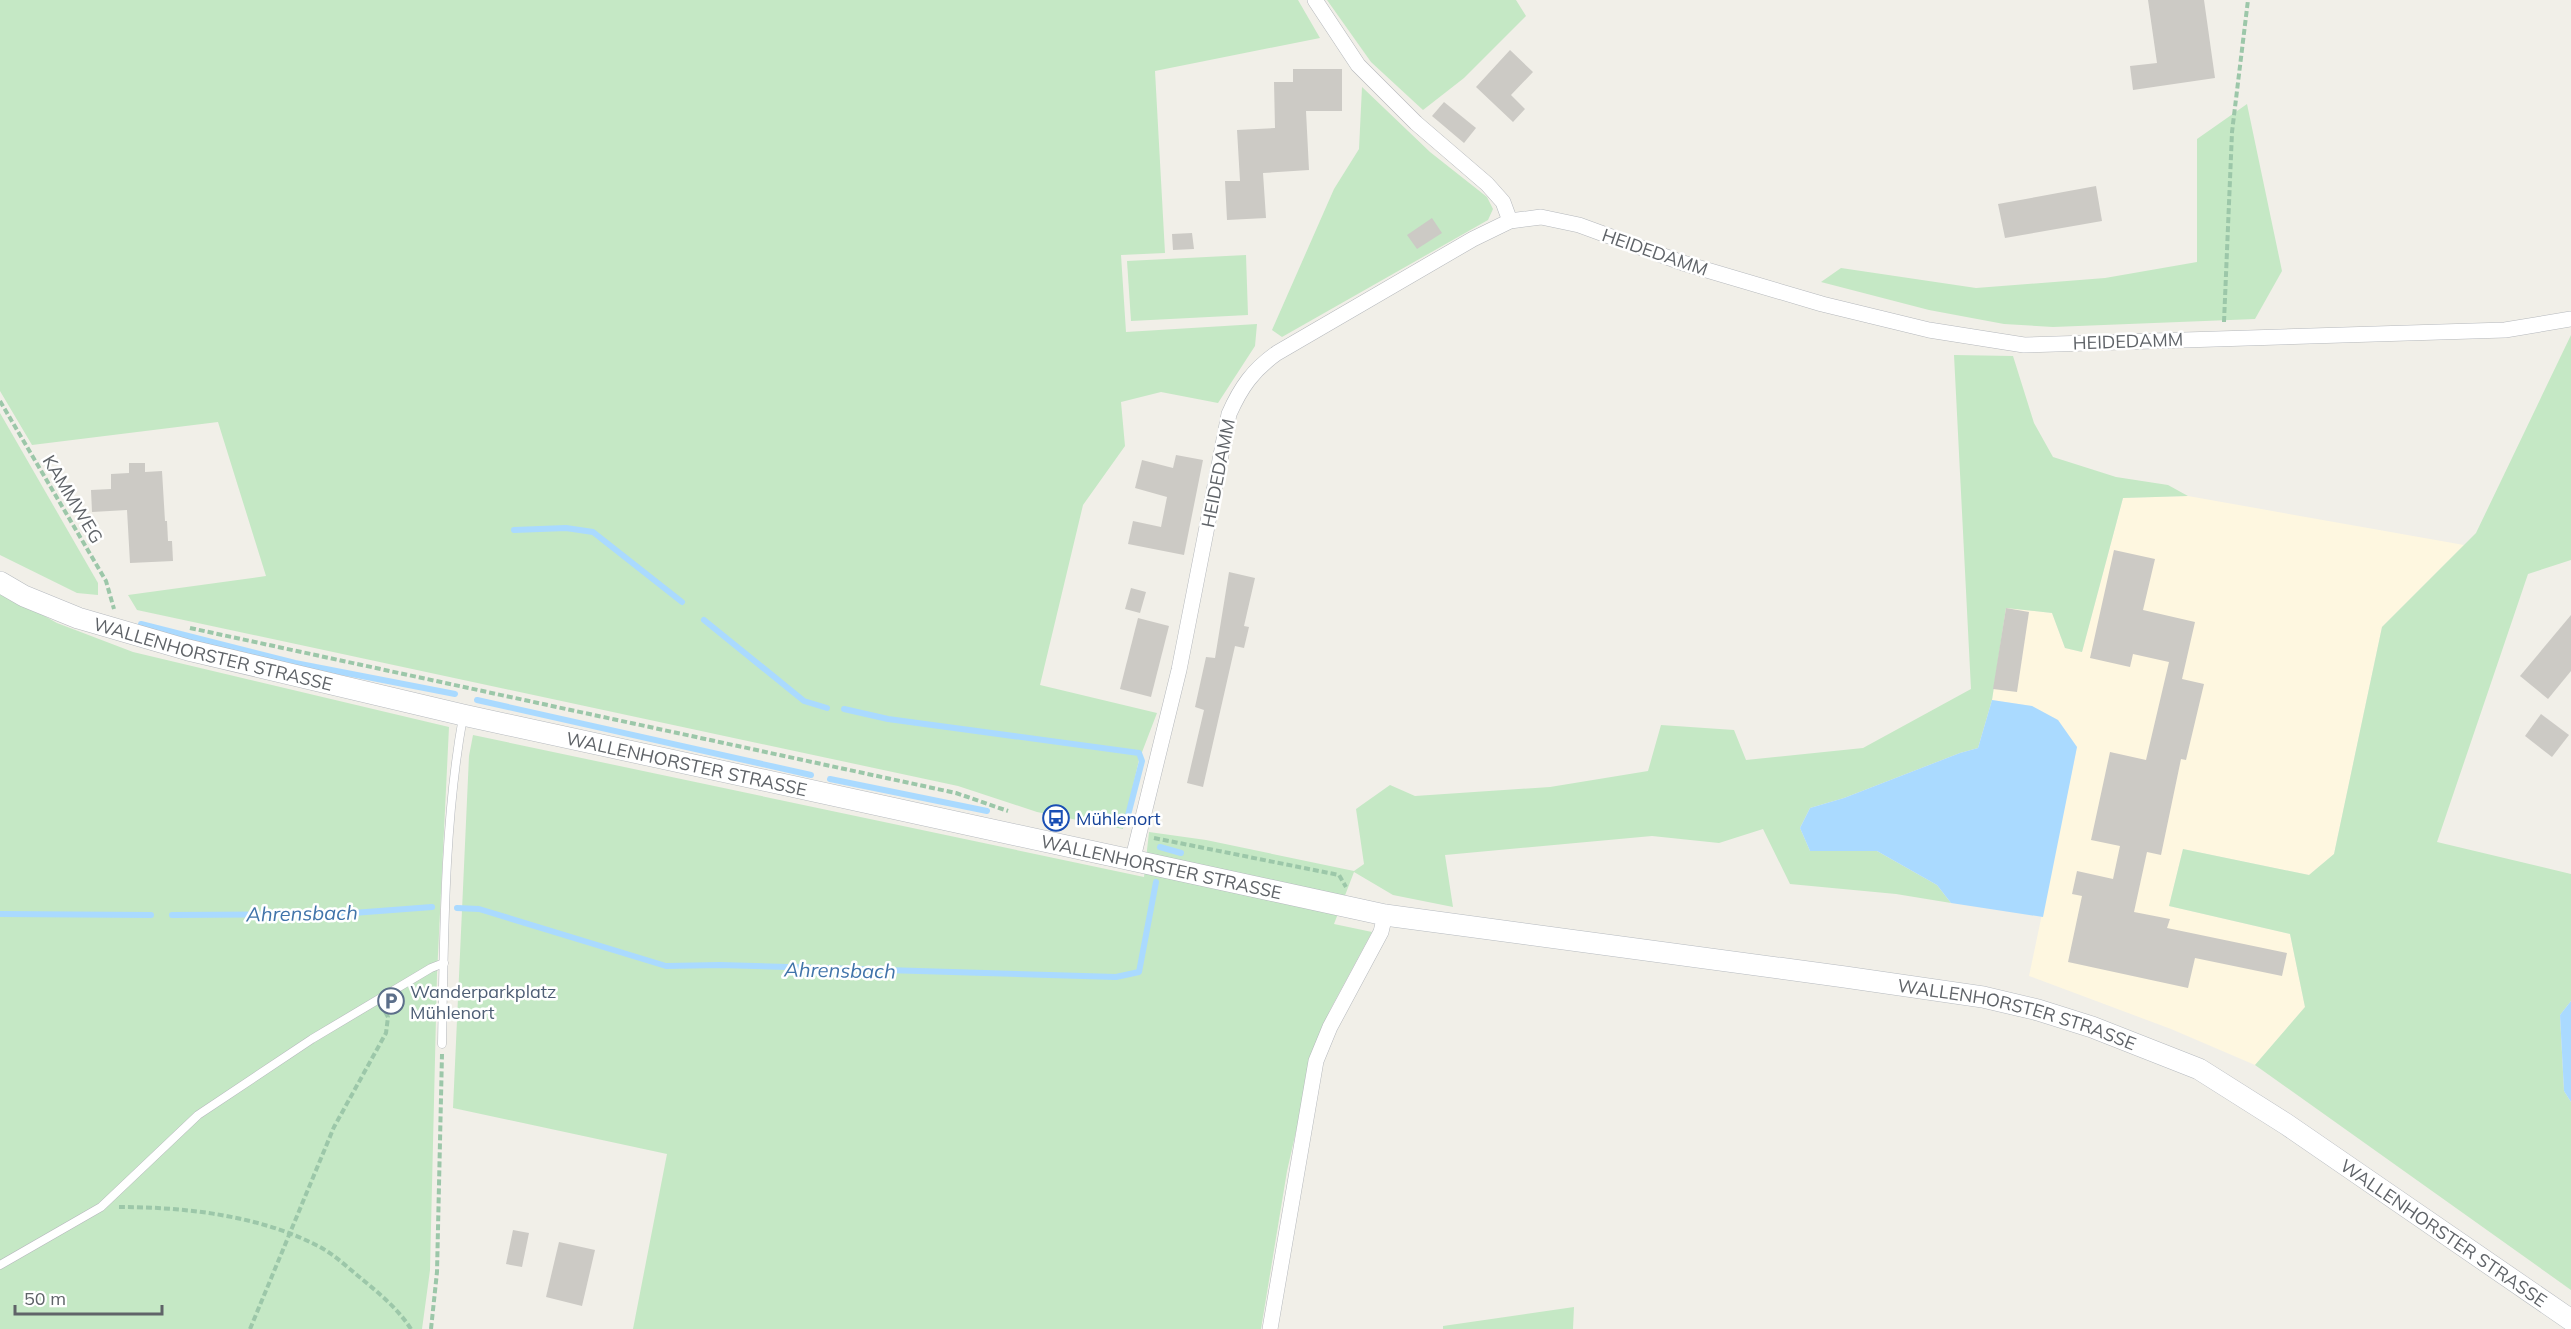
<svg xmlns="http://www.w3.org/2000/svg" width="2571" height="1329" viewBox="0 0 2571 1329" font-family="Mulish,sans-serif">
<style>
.commercial{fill:#fef7e0}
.green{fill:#c5e8c5}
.water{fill:#aadaff}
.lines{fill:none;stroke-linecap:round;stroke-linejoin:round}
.stream{stroke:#aadaff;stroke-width:6}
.building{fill:#cccac5}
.service-casing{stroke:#b5b8bc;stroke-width:9}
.minor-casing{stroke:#b5b8bc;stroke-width:16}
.secondary-casing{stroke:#b6babf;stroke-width:22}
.path{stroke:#9cc7a9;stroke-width:4;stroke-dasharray:6 3;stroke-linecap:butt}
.service{stroke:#fff;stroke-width:8}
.minor{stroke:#fff;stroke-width:15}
.secondary{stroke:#fff;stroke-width:21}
.labels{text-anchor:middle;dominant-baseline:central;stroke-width:5;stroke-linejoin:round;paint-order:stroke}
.street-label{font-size:18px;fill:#5f6368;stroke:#fff}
.transit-label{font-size:18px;fill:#164399;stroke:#fff;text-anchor:start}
.service-label{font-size:18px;fill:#4e5e75;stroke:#fff;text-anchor:start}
.water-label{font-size:20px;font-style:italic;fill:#4174aa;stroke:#fff}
</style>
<rect width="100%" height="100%" fill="#f1efe8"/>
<path class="commercial" d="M2188 496 2464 545 2382 627 2334 854 2309 875 2183 849 2169 906 2290 934 2305 1007 2255 1065 2171 1029 2029 976 2077 747 2058 720 2032 706 1992 700 2006 608 2052 613 2065 648 2082 652 2123 498Z"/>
<g class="green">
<path d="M0 0H1298L1320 38 1155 71 1165 253 1121 255 1126 332 1257 324 1255 346 1218 403 1161 392 1121 402 1125 446 1083 505 1040 685 1157 713 1139 760 1123 829 1037 812 958 786 137 610 128 595 266 576 218 422 32 445 0 391Z"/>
<path d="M1327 0H1516L1526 16 1464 78 1423 110 1371 62Z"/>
<path d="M1362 87 1430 152 1487 197 1493 209 1488 220 1282 337 1272 330 1334 189 1359 149Z"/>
<path d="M2247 104 2282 271 2255 319 2053 327 2004 324 1929 310 1821 282 1841 268 1976 288 2105 278 2197 262V139Z"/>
<path d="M1246 255 1248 315 1131 321 1127 261Z"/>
<path d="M2571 335V560L2528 574 2437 842 2571 874V1001L2560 1015 2564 1091 2571 1102V1290L2255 1065 2305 1007 2290 934 2169 906 2183 849 2309 875 2334 854 2382 627 2476 533Z"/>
<path d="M1954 355 2013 356 2034 423 2053 457 2116 477 2168 485 2188 496 2123 498 2082 652 2065 648 2052 613 2006 608 1992 700 1978 748 1960 753 1844 798 1810 808 1800 828 1810 851H1877L1937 885 1951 903 1896 894 1790 884 1763 829 1719 843 1652 836 1445 855 1453 907 1393 895 1354 872 1334 924 1372 932 1330 1010 1315 1048 1287 1171 1261 1329H633L667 1154 453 1108 469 756 473 735 1144 877 1149 832 1206 840 1354 871 1364 864 1356 809 1390 785 1415 796 1550 787 1648 771 1661 725 1734 730 1746 760 1863 748 1971 689Z"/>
<path d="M0 413 98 583V595L77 593 0 555Z"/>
<path d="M0 591 57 623 133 652 449 727 437 975 430 1270 422 1329H0Z"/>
<path d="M1574 1307 1573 1329H1443V1326Z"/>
</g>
<g class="water">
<path d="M1992 700 2032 706 2058 720 2077 747 2043 917 1951 903 1937 885 1877 851H1810L1800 828 1810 808 1844 798 1960 753 1978 748Z"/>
<path d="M2571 1001V1102L2564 1091 2560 1015Z"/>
</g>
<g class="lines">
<g class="stream">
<path d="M514 530 566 528 593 532 682 602"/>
<path d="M704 620 804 701 827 708"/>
<path d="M141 624 295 663 455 694"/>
<path d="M477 700 811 775"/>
<path d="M844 709 888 719 1139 753 1142 761 1126 823"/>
<path d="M830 779 987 811"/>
<path d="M1160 847 1181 853"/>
<path d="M457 908 479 909 666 966 720 965 1116 977 1139 972 1156 882"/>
<path d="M0 914 151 915"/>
<path d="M172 915 340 914 432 907"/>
</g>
</g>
<g class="building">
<path d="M2148 0H2204L2215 78 2133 90 2130 66 2157 63Z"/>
<path d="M1510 50 1533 72 1511 95 1525 109 1513 122 1476 87Z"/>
<path d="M1293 69H1342V111H1306L1309 170 1263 173 1266 218 1227 220 1225 181H1240L1237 130 1275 128 1274 82H1293Z"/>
<path d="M1444 102 1476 128 1464 143 1432 116Z"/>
<path d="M2096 186 2102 221 2005 238 1998 204Z"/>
<path d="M1432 218 1442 233 1417 249 1407 235Z"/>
<path d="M1192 233 1194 249 1173 250 1172 234Z"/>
<path d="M1176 455 1203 460 1184 555 1128 544 1133 521 1161 527 1167 497 1135 488 1142 460 1173 468Z"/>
<path d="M129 463H145V472L162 471 165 521H167L168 541H172L173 561 130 563 127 510 92 512 91 490 111 489V474L129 473Z"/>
<path d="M2114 550 2155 559 2143 610 2195 622 2182 679 2204 684 2186 760 2181 759 2161 855 2147 852 2134 912 2170 919 2167 928 2287 953 2282 976 2195 958 2188 988 2068 962 2082 896 2072 894 2077 871 2113 879 2120 846 2091 840 2110 752 2146 760 2169 662 2133 654 2130 667 2090 658Z"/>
<path d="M1229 572 1255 578 1244 626 1249 627 1244 648 1235 646 1203 787 1187 783 1204 710 1195 707 1206 657 1215 658Z"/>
<path d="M1131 588 1146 592 1140 613 1125 609Z"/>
<path d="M2006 608 2029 612 2017 692 1993 689Z"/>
<path d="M2571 615V671L2548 699 2520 676Z"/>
<path d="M1138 618 1169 626 1151 697 1120 689Z"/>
<path d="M2541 714 2569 735 2552 757 2525 736Z"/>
<path d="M513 1230 529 1233 522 1267 506 1264Z"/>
<path d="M559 1242 595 1250 582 1306 546 1297Z"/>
</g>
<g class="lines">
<g class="service-casing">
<g id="service">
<path d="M442 1044C444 938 444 821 463 717"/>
<path d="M0 1265 101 1207 198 1115 312 1039 431 968 444 963"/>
</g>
</g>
<g class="minor-casing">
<g id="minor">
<path d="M1315 0 1358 65 1416 123 1487 184 1503 202 1510 221"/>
<path d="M1132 862 1179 670 1229 414C1241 387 1253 370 1277 353L1473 239 1510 221 1541 217 1579 225 1683 263 1822 304 1929 330 2024 345 2505 330 2571 319"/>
<path d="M1270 1329 1316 1061 1330 1027 1381 932 1385 915"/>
</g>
</g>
<g class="secondary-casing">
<g id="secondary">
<path id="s1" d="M0 582 24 596 78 618 188 650 463 715 1385 915 1845 977 1983 997 2038 1010 2092 1027 2199 1069 2286 1124 2571 1320"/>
</g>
</g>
<g class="path">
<path d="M2224 322 2232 132 2248 0"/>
<path d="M0 401 106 581 114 609"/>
<path d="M190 628 956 793 1008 811"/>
<path d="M1154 838 1339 875 1346 887"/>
<path d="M119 1207C184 1207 257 1215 316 1245 333 1253 348 1268 363 1280 381 1295 398 1309 411 1329"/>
<path d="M250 1329 334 1127 386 1033 388 1017 384 1010"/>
<path d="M431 1329 437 1272 442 1054"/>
</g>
<use href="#service" class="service"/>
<use href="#minor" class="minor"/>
<use href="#secondary" class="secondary"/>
</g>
<defs>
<g id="bus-ring" transform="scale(1.35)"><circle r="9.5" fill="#fff" stroke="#1a4fb4" stroke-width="1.5"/><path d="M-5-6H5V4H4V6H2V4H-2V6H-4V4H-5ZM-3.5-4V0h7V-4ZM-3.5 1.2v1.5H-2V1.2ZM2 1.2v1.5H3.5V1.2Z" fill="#1a4fb4"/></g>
<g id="parking-ring" transform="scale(1.35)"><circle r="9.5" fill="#fff" stroke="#5c6f8a" stroke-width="1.5"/><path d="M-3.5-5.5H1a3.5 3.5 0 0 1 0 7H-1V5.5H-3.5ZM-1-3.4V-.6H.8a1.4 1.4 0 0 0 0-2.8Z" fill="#5c6f8a"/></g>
</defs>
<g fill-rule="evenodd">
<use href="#bus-ring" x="1056" y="818"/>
<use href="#parking-ring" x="391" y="1001"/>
</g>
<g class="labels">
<g class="street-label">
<text transform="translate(1655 252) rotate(19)">HEIDEDAMM</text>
<text transform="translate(2128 341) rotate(-2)">HEIDEDAMM</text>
<text transform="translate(1218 473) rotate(-79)">HEIDEDAMM</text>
<text transform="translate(73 499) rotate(59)">KAMMWEG</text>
<text stroke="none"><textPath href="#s1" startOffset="226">WALLENHORSTER STRASSE</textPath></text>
<text stroke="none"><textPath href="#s1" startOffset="712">WALLENHORSTER STRASSE</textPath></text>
<text stroke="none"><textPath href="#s1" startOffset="1198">WALLENHORSTER STRASSE</textPath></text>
<text stroke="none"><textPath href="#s1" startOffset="2067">WALLENHORSTER STRASSE</textPath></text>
<text stroke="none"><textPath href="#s1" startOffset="2553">WALLENHORSTER STRASSE</textPath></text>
</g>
<g class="transit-label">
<text x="1076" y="818">Mühlenort</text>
</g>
<g class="service-label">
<text x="410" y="991">Wanderparkplatz<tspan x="410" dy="21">Mühlenort</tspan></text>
</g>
<g class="water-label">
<text transform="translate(302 913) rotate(-1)">Ahrensbach</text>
<text transform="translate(840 970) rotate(1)">Ahrensbach</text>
</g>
</g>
<path d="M15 1305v9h147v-9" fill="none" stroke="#5f6368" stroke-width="3"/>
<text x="24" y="1305" font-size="18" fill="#5f6368" stroke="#ffffff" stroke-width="4.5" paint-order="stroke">50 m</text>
</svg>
